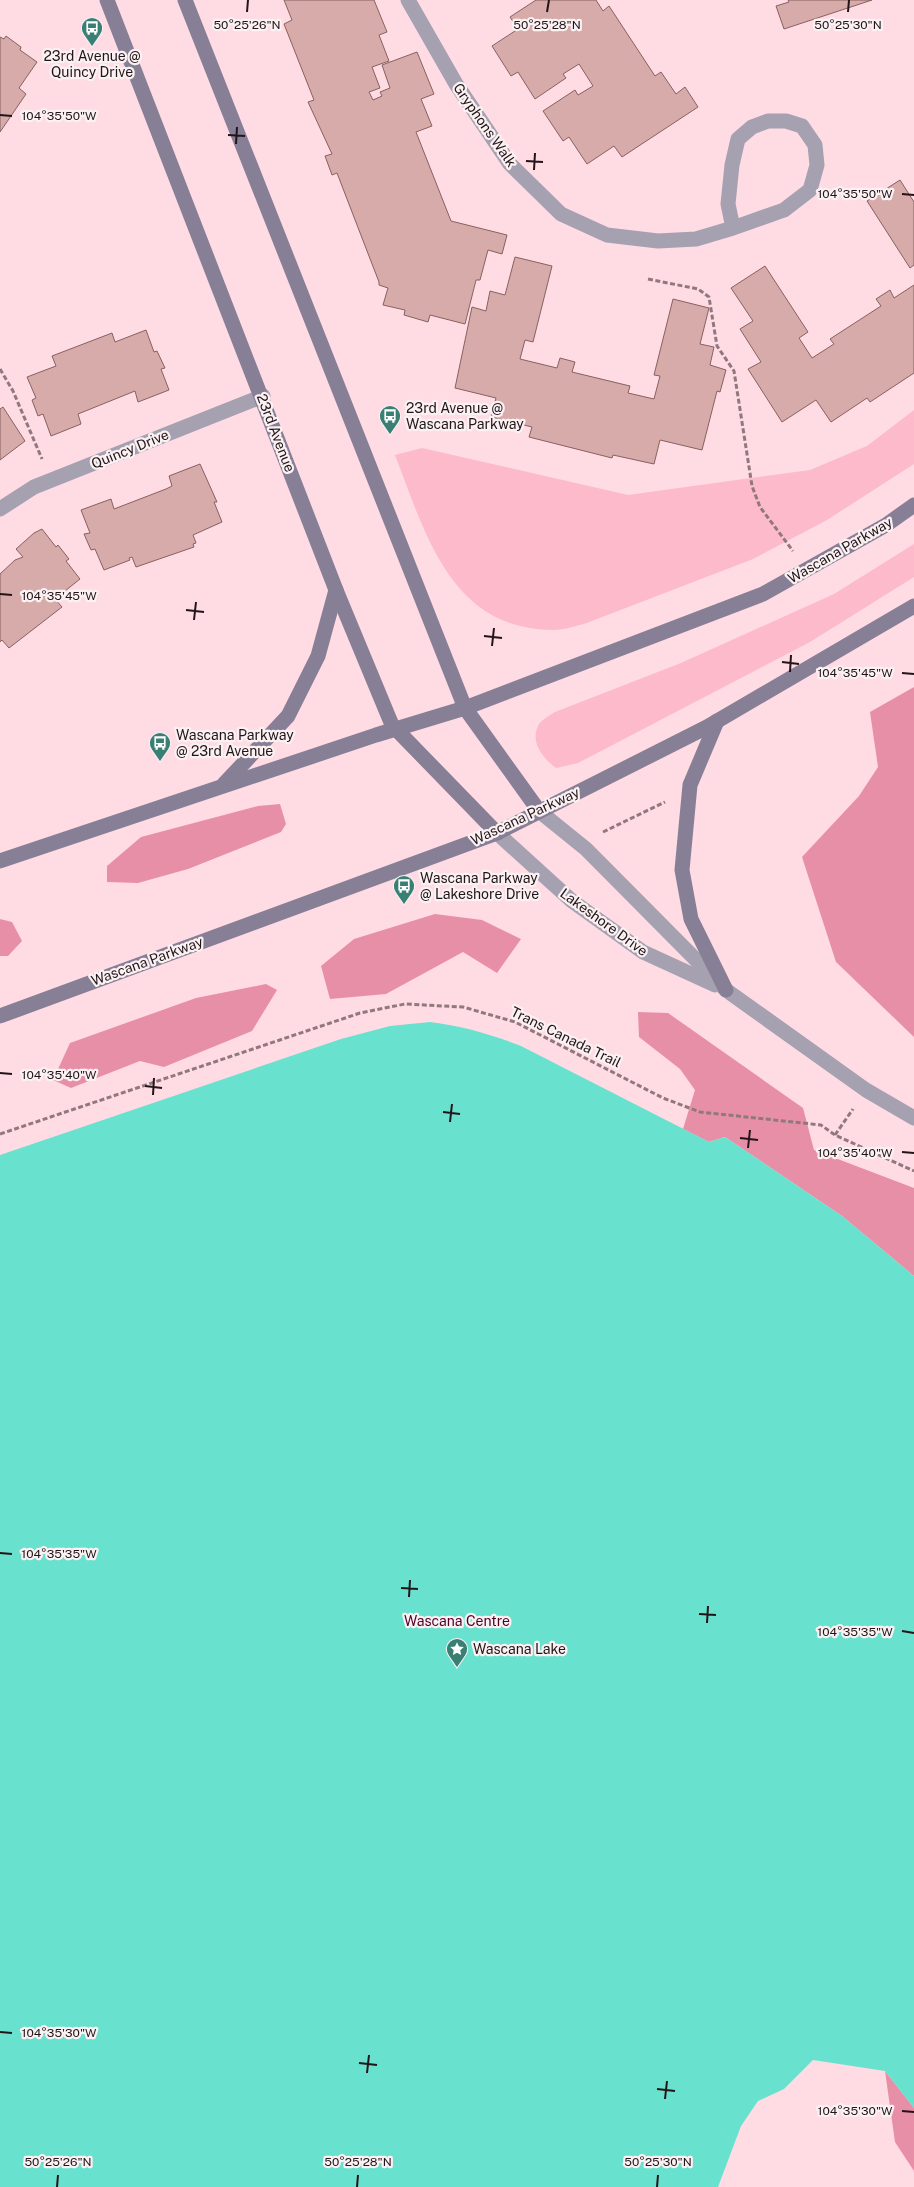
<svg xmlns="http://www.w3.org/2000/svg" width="914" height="2187" viewBox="0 0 914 2187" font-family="'Public Sans',sans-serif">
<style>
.green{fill:#fcbacb}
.forest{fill:#e88fa8}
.water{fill:#69e1cf}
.building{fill:#d6aba9;stroke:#88615f}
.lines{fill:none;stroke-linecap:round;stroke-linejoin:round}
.path{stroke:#91787e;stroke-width:3;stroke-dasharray:5 2.5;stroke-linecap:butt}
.minor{stroke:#a6a1b0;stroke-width:15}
.tertiary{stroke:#a6a1b0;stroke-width:15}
.secondary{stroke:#877f95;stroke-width:15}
.ticks{fill:none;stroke:#231418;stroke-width:2}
.labels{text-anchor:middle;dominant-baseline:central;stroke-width:4.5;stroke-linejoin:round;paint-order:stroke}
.poi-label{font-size:14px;fill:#231418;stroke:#faf1f3;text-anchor:start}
.street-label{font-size:14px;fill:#231418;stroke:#faf1f3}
.park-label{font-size:14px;fill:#510025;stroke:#faf1f3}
.ticks-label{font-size:12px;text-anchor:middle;fill:#231418;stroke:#faf1f3;stroke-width:4.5;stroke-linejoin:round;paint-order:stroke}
</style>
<rect width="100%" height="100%" fill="#ffdbe4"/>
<g class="green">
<path d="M914 410V464L827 520 753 559 584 624C575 626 564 630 554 630 451 630 426 535 395 455L422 448 628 495 810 470 867 446Z"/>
<path d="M914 544V577L810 642 578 763 556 768C543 758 529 742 539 724 542 720 550 715 555 712L681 663 834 594Z"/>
</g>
<g class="forest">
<path d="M914 687V1037L836 962 802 857 859 796 878 767 870 712Z"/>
<path d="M280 804 286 824 281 832 188 869 138 883 107 882V866L141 837 258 806Z"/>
<path d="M435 914 482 920 521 939 497 973 463 952 386 994 330 999 321 966 354 939Z"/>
<path d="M0 919 12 922 22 941 8 956H0Z"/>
<path d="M266 984 277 990 252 1031 164 1067 140 1061 71 1088 53 1080 70 1043 196 998Z"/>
<path d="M638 1012 668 1013 803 1108 814 1150 914 1188V1276L842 1216 725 1137 709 1142 683 1129 695 1090 680 1069 639 1037Z"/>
<path d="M885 2071 914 2108V2171L895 2142Z"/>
</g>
<path class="water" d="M430 1022C462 1026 490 1034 521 1046L709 1142 725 1137 842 1216 914 1276V2108L885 2071 813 2060 784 2089 758 2101 741 2126 718 2187H0V1155L341 1039 390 1026Z"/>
<g class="building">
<path d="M284 0H374L387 32 379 35 389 61 372 67 380 88 369 92 373 100 382 96 380 92 390 88 382 65 417 52 434 94 421 99 432 126 416 132 451 221 507 235 502 254 488 250 480 280H476L465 324 430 315 428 322 404 315 405 310 383 305 388 288 379 285V282L337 173 332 175 325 156 332 154 308 102 314 100 284 24 292 20Z"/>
<path d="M536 0H596L603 11 609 6 655 76 661 72 676 94 685 87 698 107 622 157 614 146 587 164 569 137 563 141 543 111 575 90 578 95 593 86 579 64 563 74 566 78 535 99 518 72 511 76 492 46 518 29 510 17Z"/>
<path d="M788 0H872L784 29 776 6 789 2Z"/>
<path d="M6 36 21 47 20 50 37 62 19 88 26 94 0 132V37L4 39Z"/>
<path d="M900 180 914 202V265L910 268 867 201Z"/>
<path d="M515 257 552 266 533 342 525 340 520 359 557 368 560 358 575 362 572 372 630 386 628 393 654 399 660 376 654 375 673 299 709 308 700 344 714 347 710 365 726 370 720 392 717 391 702 450 660 440 654 464 613 455 612 458 529 437 532 427 491 417 496 398 455 388 472 307 486 311 490 291 505 295Z"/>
<path d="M765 266 808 332 799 338 812 358 834 344 830 339 881 306 876 299 890 290 894 298 914 285V373L870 402 867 398 831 422 816 400 782 422 748 369 761 362 740 329 753 321 731 288Z"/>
<path d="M146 330 154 352 157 351 165 368 161 369 169 390 138 402 135 391 78 414 81 424 51 436 43 414 38 416 32 400 36 398 27 377 56 366 52 356 112 333 115 342Z"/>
<path d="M3 407 25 441 0 460V409Z"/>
<path d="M200 464 217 502H214L222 522 193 535 196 543 193 544 194 547 136 567 132 557 129 558 130 560 104 570 95 549 91 550 84 534 90 533 81 510 111 499 114 509 166 489 172 486 169 476Z"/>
<path d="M42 529 56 547 58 545 69 559 66 561 80 579 55 599 62 607 9 648 2 640 0 642V574L15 560 23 557 16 549 34 533Z"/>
</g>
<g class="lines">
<g class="path">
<path d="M648 279 698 289 709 297 717 346 734 371 752 486 760 507 793 551"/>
<path d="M0 369 13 391 42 459"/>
<path d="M603 832 665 802"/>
<path d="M0 1134 360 1013 405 1004 463 1007 515 1022 663 1098 700 1112 821 1125 835 1135 914 1171"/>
<path d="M835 1135 853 1109"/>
</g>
<g class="minor">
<path d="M408 0 456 84 510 164 561 214 607 235 658 241 696 239 733 228 784 210 810 190 817 165 815 145 802 126 786 121H768L752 127 738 139 732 165 728 204 733 228"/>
<path d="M0 509 34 487 263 396"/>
</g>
<g class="tertiary">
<path d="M539 811 586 849 726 990 866 1090 914 1118"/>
<path d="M497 833 572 901 643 952 715 985"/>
</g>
<g class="secondary">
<path d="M107 0 336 590 392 725 497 833"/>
<path d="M185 0 465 708 539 811"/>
<path d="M717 721 690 785 682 870 691 919 726 990"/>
<path d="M224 784 288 716 318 656 336 590"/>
<path d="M0 861 376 735 465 708 763 594 886 525 914 505"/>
<path d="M0 1016 497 833 707 727 914 606"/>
</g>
</g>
<path class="ticks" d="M247 12 248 0M547 12 549 0M848 12 849 0M0 115 12 116M228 135 245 136M236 144 237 127M526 161 543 162M534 170 535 153M902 194 914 195M0 594 12 595M186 610 204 612M194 620 196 602M484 636 502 638M492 646 494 628M782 662 799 664M790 672 791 655M902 673 914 674M0 1073 12 1074M145 1086 162 1088M153 1095 154 1078M443 1112 460 1114M450 1122 452 1104M740 1138 758 1140M748 1148 750 1130M902 1152 914 1153M0 1553 12 1554M401 1588 418 1589M409 1597 410 1580M699 1614 716 1615M707 1623 708 1606M902 1631 914 1633M0 2032 12 2033M359 2063 377 2065M367 2073 369 2055M657 2089 675 2091M665 2099 667 2081M902 2111 914 2112M57 2187 58 2175M357 2187 358 2175M657 2187 658 2175"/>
<defs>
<g id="bus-pin" transform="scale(1.125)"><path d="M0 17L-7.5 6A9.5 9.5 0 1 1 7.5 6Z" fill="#3a7f74" stroke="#faf1f3"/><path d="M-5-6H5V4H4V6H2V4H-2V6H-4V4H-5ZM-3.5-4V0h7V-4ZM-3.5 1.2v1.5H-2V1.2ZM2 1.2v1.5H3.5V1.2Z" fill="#fff"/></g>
<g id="sight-pin" transform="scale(1.125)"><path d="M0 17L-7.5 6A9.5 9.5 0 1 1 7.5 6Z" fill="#3a7f74" stroke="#faf1f3"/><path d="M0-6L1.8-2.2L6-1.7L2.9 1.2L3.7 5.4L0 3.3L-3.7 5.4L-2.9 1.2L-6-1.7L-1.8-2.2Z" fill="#fff"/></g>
</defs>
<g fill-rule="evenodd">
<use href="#bus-pin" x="92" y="28"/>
<use href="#bus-pin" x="390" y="416"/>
<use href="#bus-pin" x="160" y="743"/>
<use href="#bus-pin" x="404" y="886"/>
<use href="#sight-pin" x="457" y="1649"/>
</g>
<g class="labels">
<g class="poi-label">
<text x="92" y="56" text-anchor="middle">23rd Avenue @<tspan x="92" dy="16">Quincy Drive</tspan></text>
<text x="406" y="408">23rd Avenue @<tspan x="406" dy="16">Wascana Parkway</tspan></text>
<text x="176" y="735">Wascana Parkway<tspan x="176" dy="16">@ 23rd Avenue</tspan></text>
<text x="420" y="878">Wascana Parkway<tspan x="420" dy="16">@ Lakeshore Drive</tspan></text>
<text x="473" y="1649">Wascana Lake</text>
</g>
<g class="street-label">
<text transform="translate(485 125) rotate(55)">Gryphons Walk</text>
<text transform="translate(276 433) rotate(69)">23rd Avenue</text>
<text transform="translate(130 449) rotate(-22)">Quincy Drive</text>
<text transform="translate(840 550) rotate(-30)">Wascana Parkway</text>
<text transform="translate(525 816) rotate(-25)">Wascana Parkway</text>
<text transform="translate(604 922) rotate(36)">Lakeshore Drive</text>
<text transform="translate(147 961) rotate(-20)">Wascana Parkway</text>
<text transform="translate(566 1037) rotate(26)">Trans Canada Trail</text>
</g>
<g class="park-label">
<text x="457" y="1621">Wascana Centre</text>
</g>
</g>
<g class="ticks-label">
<text x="247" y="29">50°25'26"N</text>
<text x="547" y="29">50°25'28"N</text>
<text x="848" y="29">50°25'30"N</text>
<text x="59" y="120">104°35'50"W</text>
<text x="855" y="198">104°35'50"W</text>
<text x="59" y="600">104°35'45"W</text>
<text x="855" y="677">104°35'45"W</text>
<text x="59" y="1079">104°35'40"W</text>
<text x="855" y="1157">104°35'40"W</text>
<text x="59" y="1558">104°35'35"W</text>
<text x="855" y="1636">104°35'35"W</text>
<text x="59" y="2037">104°35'30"W</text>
<text x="855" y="2115">104°35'30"W</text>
<text x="58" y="2166">50°25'26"N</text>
<text x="358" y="2166">50°25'28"N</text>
<text x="658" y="2166">50°25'30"N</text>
</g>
</svg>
